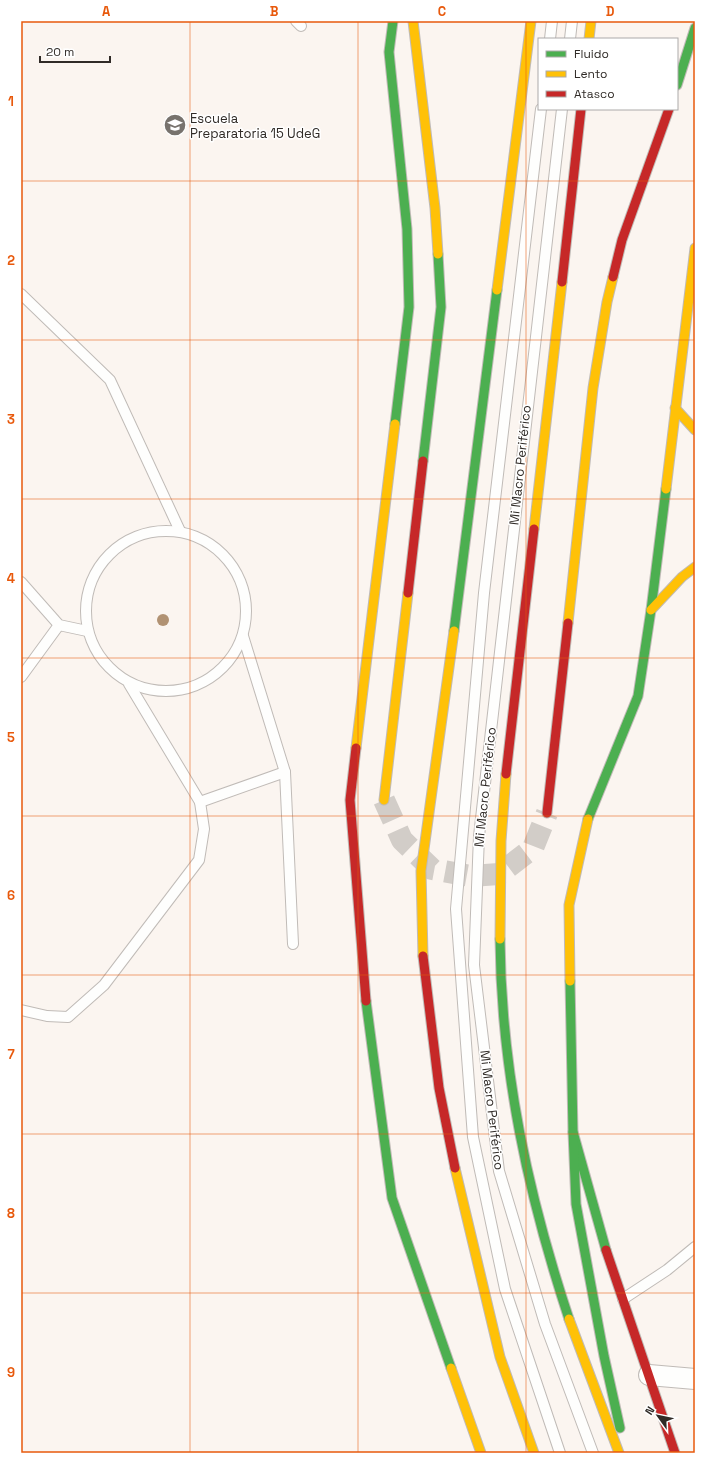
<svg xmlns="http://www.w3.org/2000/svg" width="716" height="1474" viewBox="0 0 716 1474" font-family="'Space Grotesk',sans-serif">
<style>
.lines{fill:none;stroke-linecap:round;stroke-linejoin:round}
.highway-tunnel{stroke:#d2cdc8;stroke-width:22;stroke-dasharray:22 11;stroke-linecap:butt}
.lane-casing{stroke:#c0bbb7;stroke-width:12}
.street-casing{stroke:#c0bbb7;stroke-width:22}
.fast-casing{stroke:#c0bbb7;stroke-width:11}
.slow-casing{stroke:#c0bbb7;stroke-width:11}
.jam-casing{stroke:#c0bbb7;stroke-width:11}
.lane{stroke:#fefefd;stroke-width:10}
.street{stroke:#fefefd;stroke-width:20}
.fast{stroke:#4caf50;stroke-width:9}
.slow{stroke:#ffc107;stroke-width:9}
.jam{stroke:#c62828;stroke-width:9}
.tree{fill:#b19273}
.grid{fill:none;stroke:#e8590c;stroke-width:1;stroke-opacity:0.55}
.labels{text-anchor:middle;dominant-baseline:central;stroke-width:3;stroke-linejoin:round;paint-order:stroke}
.poi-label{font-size:13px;fill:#302b27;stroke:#fff;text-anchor:start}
.street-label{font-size:13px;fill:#302b27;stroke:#fff}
.neatline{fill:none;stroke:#e8590c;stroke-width:1.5}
.grid-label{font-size:13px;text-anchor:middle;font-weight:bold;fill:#e8590c}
</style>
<rect width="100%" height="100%" fill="#fbf5f0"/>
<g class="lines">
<path class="highway-tunnel" d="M384 800 402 840 432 869 470 876 499 874 533 848 547 813"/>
<g class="lane-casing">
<g id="lane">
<path d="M296 21 301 26"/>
<path d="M550 39 552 21"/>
<path d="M570 39 572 21"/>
<path d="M541 109 484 593 456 909 473 1137 505 1289 560 1453"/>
<path d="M562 109 479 836 474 965 499 1171 545 1324 593 1453"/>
<path d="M21 294 110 380 180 531"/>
<circle cx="166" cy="611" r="80"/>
<path d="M21 582 59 625 87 631"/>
<path d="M243 636 285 772 293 944"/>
<path d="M21 677 59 625"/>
<path d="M200 802 285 772"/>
<path d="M21 1010 47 1016 68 1017 104 985 199 860 204 829 200 802 129 684"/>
<path d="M623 1299 667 1270 695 1247"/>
</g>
</g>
<g class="street-casing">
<path id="street" d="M649 1375 695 1379"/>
</g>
<g class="fast-casing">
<g id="fast">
<path d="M393 21 389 52 407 229 409 307 395 424"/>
<path d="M677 85 695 28"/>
<path d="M423 461 441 307 438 254"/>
<path d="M454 631 497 290"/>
<path d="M588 819 638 696 651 610 666 489"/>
<path d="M500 939C501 1070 528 1195 569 1319"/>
<path d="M570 981 573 1132 606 1250"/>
<path d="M366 1001 392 1198 451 1368"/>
<path d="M573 1132 576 1204 604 1356 620 1428"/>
</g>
</g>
<g class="slow-casing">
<g id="slow">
<path d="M413 21 435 208 438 254"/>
<path d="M589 39 591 21"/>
<path d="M497 290 531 21"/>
<path d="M675 408 695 430"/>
<path d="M666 489 695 248"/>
<path d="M534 529 562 282"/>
<path d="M651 610 682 577 695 567"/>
<path d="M568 623 593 388 607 302 613 277"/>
<path d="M356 748 395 424"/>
<path d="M384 800 408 593"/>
<path d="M500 939 501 841 506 774"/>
<path d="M423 956 421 871 454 631"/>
<path d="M570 981 569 905 588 819"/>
<path d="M455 1168 500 1357 534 1453"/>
<path d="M569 1319 619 1453"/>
<path d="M451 1368 481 1453"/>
</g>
</g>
<g class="jam-casing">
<g id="jam">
<path d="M613 277 622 240 669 109"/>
<path d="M562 282 581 109"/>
<path d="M408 593 423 461"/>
<path d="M356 748 350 800 366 1001"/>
<path d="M506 774 534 529"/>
<path d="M547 813 568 623"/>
<path d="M423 956 439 1088 455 1168"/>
<path d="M606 1250 675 1453"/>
</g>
</g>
<use href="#lane" class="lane"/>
<use href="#street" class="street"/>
<use href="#fast" class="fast"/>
<use href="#slow" class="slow"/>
<use href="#jam" class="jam"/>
</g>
<circle class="tree" cx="163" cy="620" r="6"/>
<path class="grid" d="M190 21V1453M358 21V1453M526 21V1453M21 181H695M21 340H695M21 499H695M21 658H695M21 816H695M21 975H695M21 1134H695M21 1293H695"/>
<defs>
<g id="university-disc" transform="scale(1.15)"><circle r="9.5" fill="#77726d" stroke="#fff"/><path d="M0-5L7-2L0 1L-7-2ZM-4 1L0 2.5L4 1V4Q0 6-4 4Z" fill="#fff"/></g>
</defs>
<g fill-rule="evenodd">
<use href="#university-disc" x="175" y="125"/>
</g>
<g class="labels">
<g class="poi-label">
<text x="190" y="118">Escuela<tspan x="190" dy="15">Preparatoria 15 UdeG</tspan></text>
</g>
<g class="street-label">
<text transform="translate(520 465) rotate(-84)">Mi Macro Periférico</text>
<text transform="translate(485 787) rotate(-84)">Mi Macro Periférico</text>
<text transform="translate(492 1110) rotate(83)">Mi Macro Periférico</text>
</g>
</g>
<rect width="716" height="1474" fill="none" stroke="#ffffff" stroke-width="44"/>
<rect x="538" y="38" width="140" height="72" fill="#ffffff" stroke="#acaaa9"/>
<rect x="546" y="51" width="20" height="6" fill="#4caf50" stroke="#acaaa9"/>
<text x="574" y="58" font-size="12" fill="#302b27">Fluido</text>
<rect x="546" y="71" width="20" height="6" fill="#ffc107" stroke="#acaaa9"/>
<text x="574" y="78" font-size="12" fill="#302b27">Lento</text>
<rect x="546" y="91" width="20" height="6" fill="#c62828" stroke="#acaaa9"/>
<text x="574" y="98" font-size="12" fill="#302b27">Atasco</text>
<g transform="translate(658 1416) rotate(303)" stroke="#ffffff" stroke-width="3" paint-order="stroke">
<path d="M0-3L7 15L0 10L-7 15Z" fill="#302b27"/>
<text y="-6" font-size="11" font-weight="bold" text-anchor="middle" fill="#302b27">N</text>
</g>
<path d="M40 56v6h70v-6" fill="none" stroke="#302b27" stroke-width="2"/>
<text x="46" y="56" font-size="12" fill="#302b27" stroke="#ffffff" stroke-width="3" paint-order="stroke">20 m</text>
<rect x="22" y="22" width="672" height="1430" class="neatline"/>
<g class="grid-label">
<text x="106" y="16">A</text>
<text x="274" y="16">B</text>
<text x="442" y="16">C</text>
<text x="610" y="16">D</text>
<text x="11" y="106">1</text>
<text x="11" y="265">2</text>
<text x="11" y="424">3</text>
<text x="11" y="583">4</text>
<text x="11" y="742">5</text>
<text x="11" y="900">6</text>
<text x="11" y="1059">7</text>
<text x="11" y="1218">8</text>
<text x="11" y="1377">9</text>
</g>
</svg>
